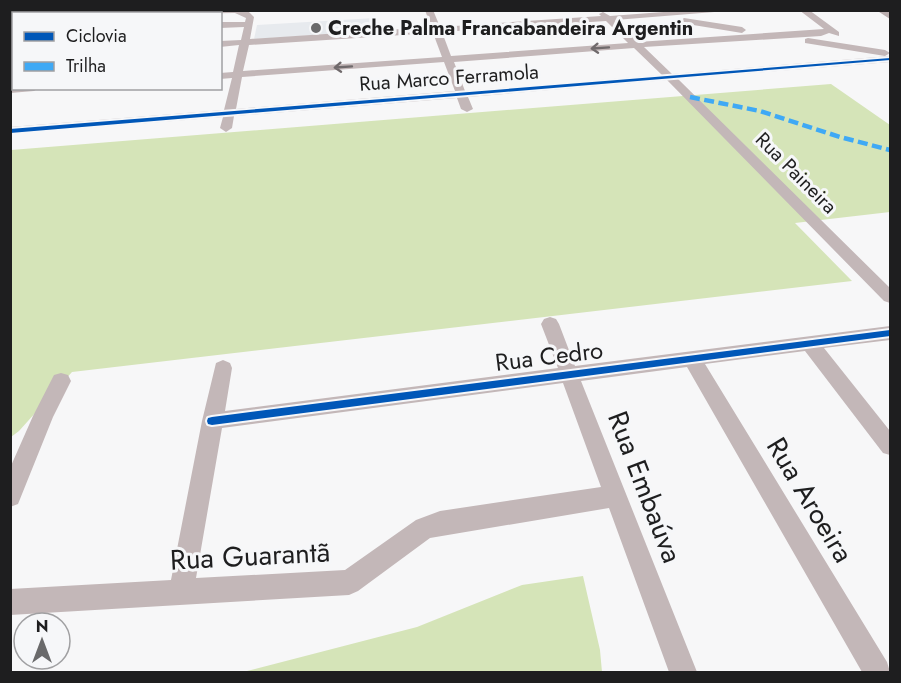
<svg xmlns="http://www.w3.org/2000/svg" width="901" height="683" viewBox="0 0 901 683" font-family="Jost,sans-serif">
<style>
.built{fill:#e7eaee}
.green{fill:#d5e4b8}
.lines{fill:none;stroke-linecap:round;stroke-linejoin:round}
.minor{fill:#c3b7b8;fill-rule:evenodd}
.major{fill:#bbafb0;fill-rule:evenodd}
.quiet{stroke:#3fa9f5;stroke-width:4.5;stroke-dasharray:10 4.5;stroke-linecap:butt}
.cycleway-casing{stroke:#f6f7f9;stroke-width:4}
.cycleway{fill:#0057b8;fill-rule:evenodd}
.oneway{stroke:#706a6c}
.poi-dot{fill:#6a6a6b;stroke:#f6f7f9;stroke-width:2}
.labels{text-anchor:middle;dominant-baseline:central;stroke-width:6;stroke-linejoin:round;paint-order:stroke}
.far-poi-label{font-size:20px;font-weight:bold;fill:#1e1e1f;stroke:#f6f7f9;text-anchor:start}
.far-street-label{font-size:20px;fill:#1e1e1f;stroke:#f6f7f9}
.street-label{font-size:24px;fill:#1e1e1f;stroke:#f6f7f9}
.near-street-label{font-size:28px;fill:#1e1e1f;stroke:#f6f7f9}
</style>
<rect width="100%" height="100%" fill="#f7f7f8"/>
<path class="built" d="M375 18 377 31 254 39 257 25Z"/>
<g class="green">
<path d="M831 84 890 125V212L795 223 852 281 72 372 19 431 11 437V150Z"/>
<path d="M583 576 600 650 602 672H243L417 627 522 585Z"/>
</g>
<g class="lines">
<g class="minor">
<path d="M10 10H24L10 15Z"/>
<path d="M193 10 248 11 254 17 250 39 431 27 425 10H433L440 27 601 16 599 14 603 12 610 16 690 10H739L615 20 638 42 824 29 799 10H809L839 32V36L829 33 821 36 644 47 672 74 890 56V62L678 79 890 288V303L884 301 667 80 468 97 473 109 467 112 461 109 457 98 234 116 232 128 226 132 220 128 223 117 10 134V127L224 110 232 78 220 79V73L233 72 239 45 220 47V41L241 40 244 27 220 28V22H245L246 18 235 13 168 14ZM606 21 628 43 451 56 442 32ZM433 33 442 57 243 71 249 45ZM634 48 662 75 465 91 454 62ZM444 62 455 91 236 109 242 77Z"/>
<path d="M684 18 742 27 746 30 742 33 681 23 680 21Z"/>
<path d="M808 38 885 50 890 53 885 56 805 43V39Z"/>
<path d="M10 87 14 88H39L34 91 10 93Z"/>
<path d="M550 317 556 319 559 324 575 366 890 326V340L824 348 890 431V455L883 453 805 351 705 364 887 662 890 672H862L687 367 581 381 697 672H669L609 508 430 538 358 591 349 595 10 615V589L171 580 202 421 216 363 223 360 230 363 232 368 225 411 558 368 541 324 544 319ZM563 383 601 487 440 511 416 520 345 570 196 578 222 428Z"/>
<path d="M61 373 68 375 71 381 53 417 18 504 10 507V468L33 416 54 375Z"/>
</g>
<path class="major" d="M876 10H889L890 19Z"/>
<path class="quiet" d="M690 97 760 111 840 137 890 150"/>
<g class="cycleway-casing">
<g id="cycleway">
<path d="M890 58V60L10 133V129Z"/>
<path d="M890 330V336L212 425 208 424 207 421 208 418 212 417Z"/>
</g>
</g>
<use href="#cycleway" class="cycleway"/>
</g>
<defs><path id="oneway-shaft" d="M-6 0H5M1.5-3L5.5 0L1.5 3" fill="none" stroke-width="1.6" stroke-linecap="round" stroke-linejoin="round" transform="scale(1.5)"/></defs>
<g class="oneway">
<use href="#oneway-shaft" transform="translate(600 48) rotate(176)"/>
<use href="#oneway-shaft" transform="translate(343 67) rotate(176)"/>
</g>
<circle class="poi-dot" cx="316" cy="28" r="6"/>
<g class="labels">
<g class="far-poi-label">
<text x="328" y="28">Creche Palma Francabandeira Argentin</text>
</g>
<g class="far-street-label">
<text transform="translate(449 78) rotate(-4)">Rua Marco Ferramola</text>
<text transform="translate(796 173) rotate(45)">Rua Paineira</text>
</g>
<g class="street-label">
<text transform="translate(549 356) rotate(-7)">Rua Cedro</text>
</g>
<g class="near-street-label">
<text transform="translate(645 487) rotate(69)">Rua Embaúva</text>
<text transform="translate(810 500) rotate(59)">Rua Aroeira</text>
<text transform="translate(250 556) rotate(-3)">Rua Guarantã</text>
</g>
</g>
<rect width="901" height="683" fill="none" stroke="#1e1e1f" stroke-width="24"/>
<rect x="12" y="12" width="210" height="78" fill="#f6f7f9" stroke="#a0a0a2" stroke-width="1.5"/>
<rect x="24" y="32" width="30" height="9" fill="#0057b8" stroke="#a0a0a2" stroke-width="1.5"/>
<text x="66" y="42" font-size="18" fill="#1e1e1f">Ciclovia</text>
<rect x="24" y="62" width="30" height="9" fill="#3fa9f5" stroke="#a0a0a2" stroke-width="1.5"/>
<text x="66" y="72" font-size="18" fill="#1e1e1f">Trilha</text>
<g transform="translate(42 641)"><circle r="28" fill="#f6f7f9" stroke="#a0a0a2" stroke-width="1.5"/>
<path d="M0-4.5L10 22L0 15L-10 22Z" fill="#6a6a6b"/>
<text y="-9" font-size="16" font-weight="bold" text-anchor="middle" fill="#1e1e1f">N</text>
</g>
</svg>
